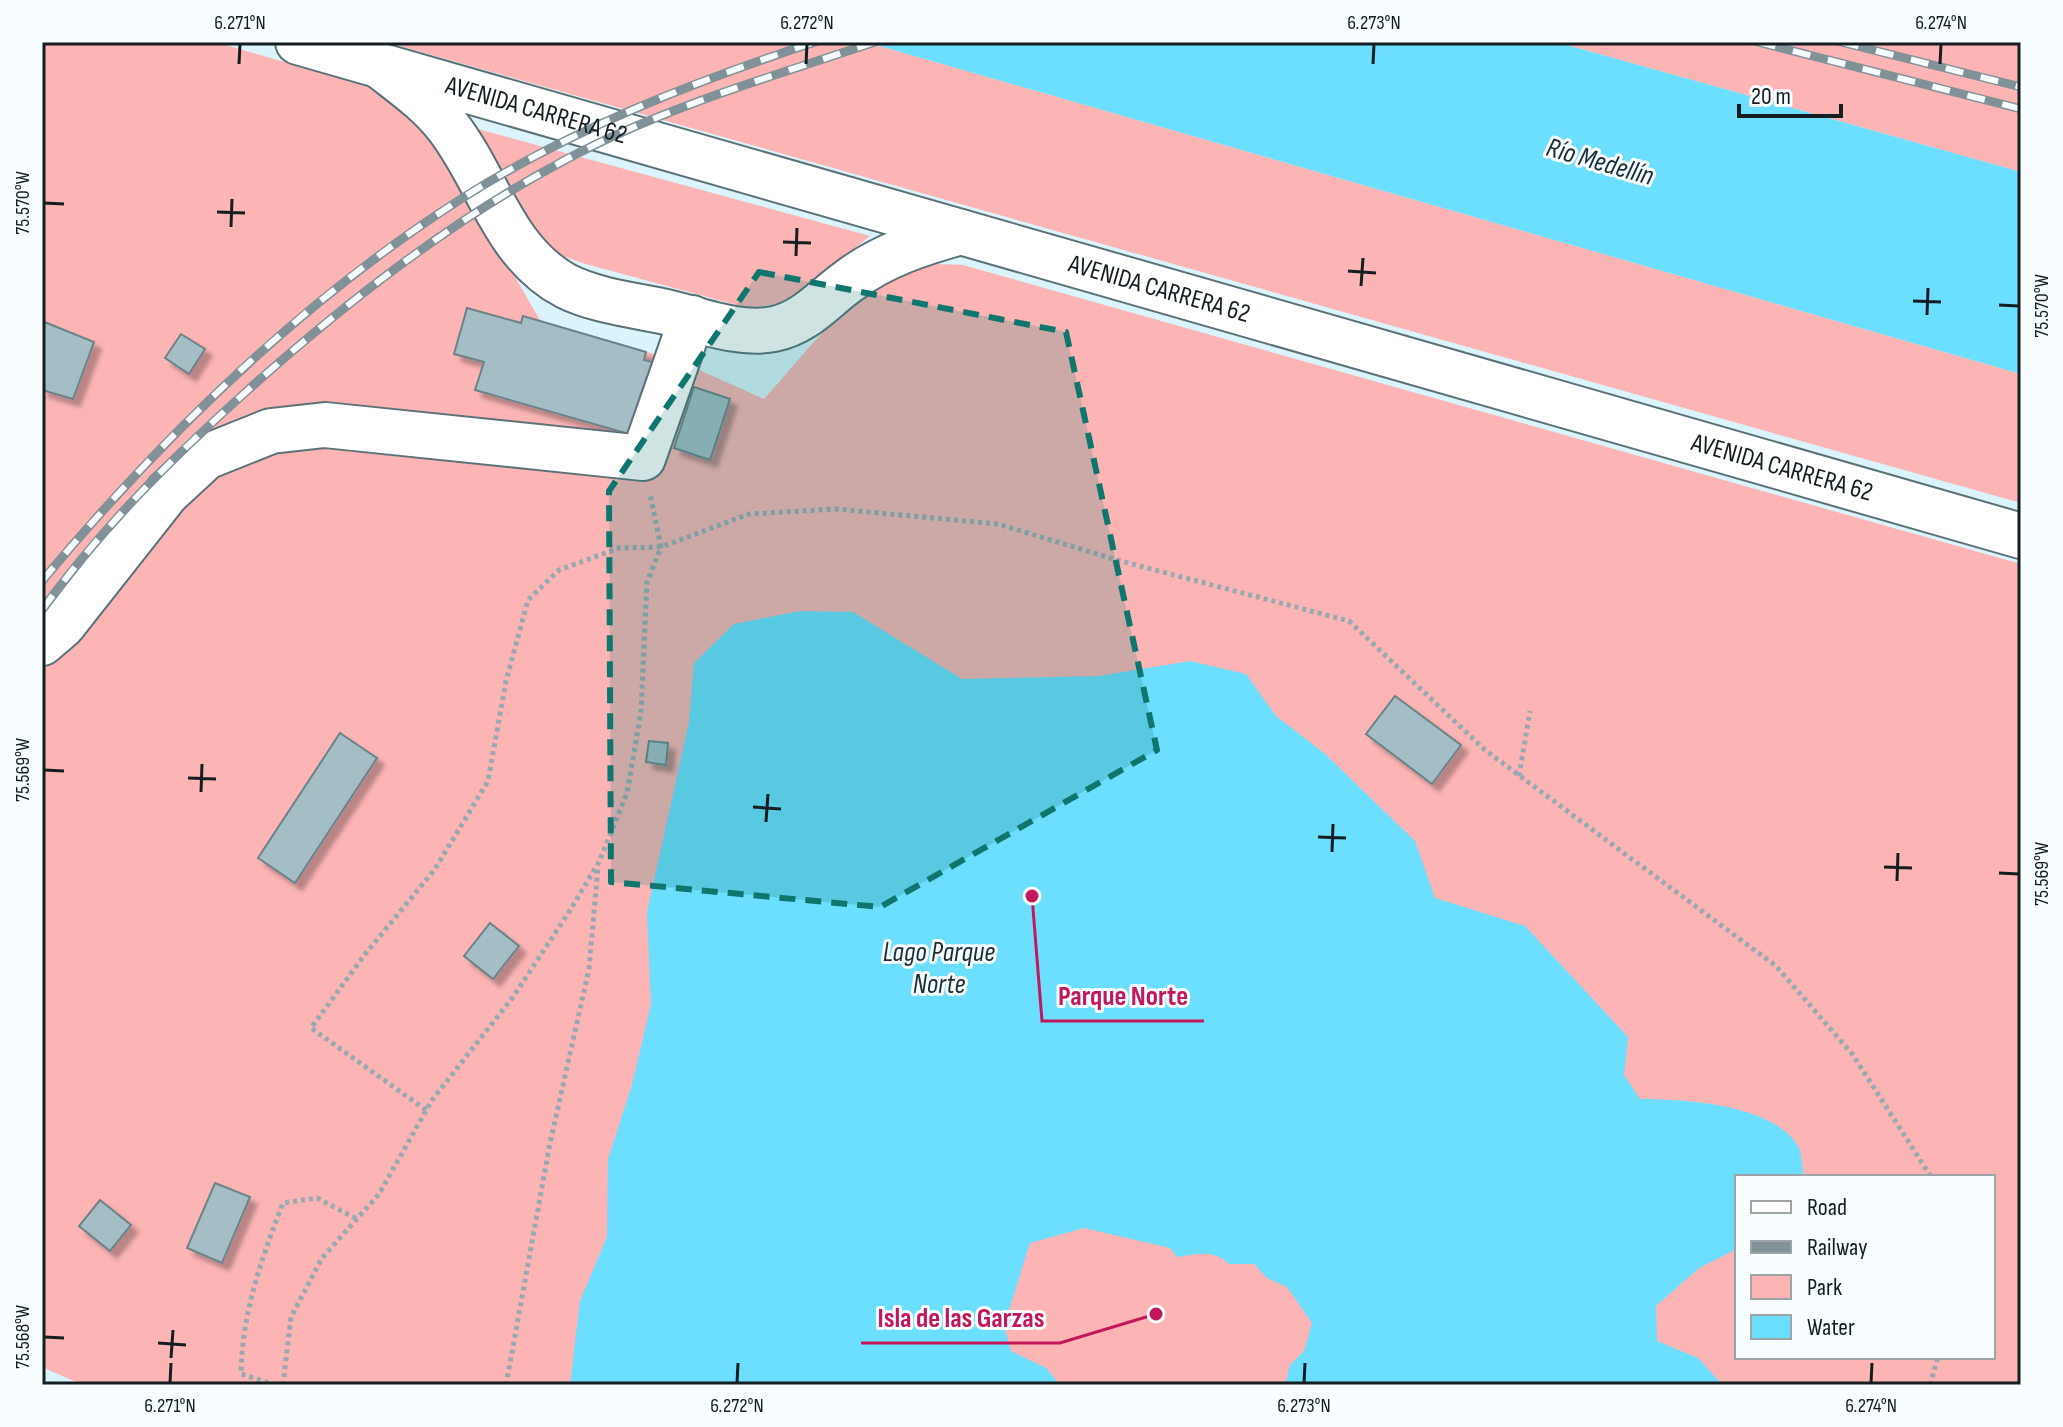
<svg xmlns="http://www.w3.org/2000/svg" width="2063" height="1427" viewBox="0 0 2063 1427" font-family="'Sofia Sans Condensed',sans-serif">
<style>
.green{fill:#fcb4b5;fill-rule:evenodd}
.water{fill:#6cdeff}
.building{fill:#a5bdc5;stroke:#6c8289;stroke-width:2;filter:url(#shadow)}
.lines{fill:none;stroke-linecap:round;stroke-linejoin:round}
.minor-casing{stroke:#5b7178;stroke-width:48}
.highway-casing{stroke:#5b7178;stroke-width:48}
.path{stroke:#96a9b0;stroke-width:5;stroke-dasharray:4 4;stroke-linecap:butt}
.minor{stroke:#fff;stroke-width:44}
.highway{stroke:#fff;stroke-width:44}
.rail-casing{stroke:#809197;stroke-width:9}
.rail{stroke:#f8fdff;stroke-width:6;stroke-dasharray:18;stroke-linecap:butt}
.marked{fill:#0f766e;fill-opacity:0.2;stroke:#0f766e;stroke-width:6;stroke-dasharray:16 10;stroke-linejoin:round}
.ticks{fill:none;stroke:#141d20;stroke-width:3}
.labels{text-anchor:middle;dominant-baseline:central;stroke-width:6;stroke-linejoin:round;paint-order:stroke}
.street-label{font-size:26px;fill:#141d20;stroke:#f8fdff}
.water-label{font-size:28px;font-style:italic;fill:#192d34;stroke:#f8fdff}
.leader{fill:none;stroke:#c2185b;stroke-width:3}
.callout-dot{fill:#c2185b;stroke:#f8fdff;stroke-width:3}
.callout-label{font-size:28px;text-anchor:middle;font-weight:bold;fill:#c2185b;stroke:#f8fdff;stroke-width:6;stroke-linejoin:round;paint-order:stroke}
.neatline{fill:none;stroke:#141d20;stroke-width:3}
.ticks-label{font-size:20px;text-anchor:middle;fill:#141d20}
</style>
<defs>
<filter id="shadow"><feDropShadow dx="7" dy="7" stdDeviation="2" flood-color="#0004"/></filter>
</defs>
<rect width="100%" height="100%" fill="#dbf4fc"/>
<g class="green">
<path d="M42 42H215L371 87 400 102 447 159 541 322 679 361 764 399C797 364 857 283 902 270 922 263 942 264 963 265L2021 564V1385H83L42 1367ZM1737 1177H1993V1357H1737Z"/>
<path d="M386 42H866L2021 374V503Z"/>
<path d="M1556 42H2021V172Z"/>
<path d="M478 129 870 236 801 292 779 304 748 308 582 263 555 253 541 239Z"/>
</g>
<g class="water">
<path d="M866 42H1556L2021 172V374Z"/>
<path d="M800 611 853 612 962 679 1099 676 1190 661 1246 674 1276 716 1324 753 1415 841 1435 898 1525 926 1628 1037 1624 1075 1640 1099C1684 1099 1773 1104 1798 1146 1802 1153 1802 1168 1804 1177H1737V1249L1699 1268 1656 1306 1657 1341 1698 1358 1719 1381 1716 1385H1282L1286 1381 1290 1365 1304 1351 1312 1323 1287 1287 1267 1278 1254 1264H1229C1213 1249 1198 1254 1177 1257L1170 1248 1084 1228 1030 1243 1004 1326 1011 1351 1046 1368 1060 1385H570L580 1301 607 1237 608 1159 632 1085 651 1004 647 912 689 722 694 663 734 624Z"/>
</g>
<g class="building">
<path d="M467 308 521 323 523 316 646 352 644 360 657 363 636 436 475 390 484 362 454 354Z"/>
<path d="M42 321 94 342 73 399 42 390Z"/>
<path d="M181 334 205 349 189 374 165 358Z"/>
<path d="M694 387 730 399 710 460 674 448Z"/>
<path d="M1395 696 1461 745 1432 784 1366 734Z"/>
<path d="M340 733 377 758 295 883 258 858Z"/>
<path d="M649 741 668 743 666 765 646 762Z"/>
<path d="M490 923 519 946 493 979 464 956Z"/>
<path d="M215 1183 250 1197 222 1263 187 1248Z"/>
<path d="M100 1200 131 1225 110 1251 79 1226Z"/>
</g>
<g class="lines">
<g class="minor-casing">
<g id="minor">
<path d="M380 66C404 85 429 102 448 127 489 180 503 252 566 286 596 301 634 305 666 312 700 320 739 336 774 329 807 322 824 298 850 280 883 255 922 243 961 232"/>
<path d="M42 643 63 625 167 493 206 457 271 431 325 425 643 458 692 318"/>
</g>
</g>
<g class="highway-casing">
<g id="highway">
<path id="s1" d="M298 42 2021 536"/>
</g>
</g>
<g class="path">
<path d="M1519 776 1530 711"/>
<path d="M426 1110 311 1028 366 953 435 869 488 781 506 681 528 600 559 570 619 548 661 547 749 514 836 509 998 524 1117 560 1349 621 1485 750 1776 966 1853 1055 1931 1177"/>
<path d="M276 1385 241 1374C242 1313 261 1260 283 1203L317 1198 357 1219"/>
<path d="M283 1385 291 1317 322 1258 379 1194 432 1100 513 997 569 912 599 862 627 793 641 712 647 582 661 547 650 494"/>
<path d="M506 1385 550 1143 589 969 598 867"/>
<path d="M1930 1385 1938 1357"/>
</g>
<use href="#minor" class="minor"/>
<use href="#highway" class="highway"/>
<g class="rail-casing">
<g id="rail">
<path d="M1758 42 2021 109"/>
<path d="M1841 42 2021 87"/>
<path d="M42 581C163 436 301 301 461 199 569 130 693 82 815 42"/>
<path d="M42 610C104 525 170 460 248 390 345 303 449 222 565 160 662 108 770 77 875 42"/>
</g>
</g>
<use href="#rail" class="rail"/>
</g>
<path class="marked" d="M759 272 1066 332 1157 750 880 907 611 882 609 491Z"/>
<path class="ticks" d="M239 64 240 44M806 64 807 44M1373 64 1374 44M1940 64 1941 44M44 203 64 204M217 212 245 213M231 227 232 199M783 242 811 243M796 256 797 228M1348 271 1376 273M1361 286 1363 258M1913 301 1941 302M1999 305 2019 306M1927 315 1928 288M44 770 64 771M188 778 216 779M201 792 202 764M753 807 781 809M766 822 768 794M1318 837 1346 838M1332 852 1333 824M1884 867 1912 868M1999 873 2019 874M1897 881 1898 853M44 1337 64 1338M158 1343 186 1345M171 1358 173 1330M170 1383 171 1363M737 1383 738 1363M1304 1383 1305 1363M1871 1383 1872 1363"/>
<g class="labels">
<g class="street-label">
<text stroke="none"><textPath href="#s1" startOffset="248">AVENIDA CARRERA 62</textPath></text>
<text stroke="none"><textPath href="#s1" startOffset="896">AVENIDA CARRERA 62</textPath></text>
<text stroke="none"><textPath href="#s1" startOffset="1544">AVENIDA CARRERA 62</textPath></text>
</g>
<g class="water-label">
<text transform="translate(1600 162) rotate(16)">Río Medellín</text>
<text x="939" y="952">Lago Parque<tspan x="939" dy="32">Norte</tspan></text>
</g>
</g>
<path class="leader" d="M1032 896L1042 1021H1204M1156 1314L1060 1343H861"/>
<g class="callout-dot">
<circle cx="1032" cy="896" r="8"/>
<circle cx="1156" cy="1314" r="8"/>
</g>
<g class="callout-label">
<text x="1123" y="1005">Parque Norte</text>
<text x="961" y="1327">Isla de las Garzas</text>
</g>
<rect width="2063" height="1427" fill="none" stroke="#f8fdff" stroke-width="88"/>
<rect x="1735" y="1175" width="260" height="184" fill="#f8fdff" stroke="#9da3a6" stroke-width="2"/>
<rect x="1751" y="1201" width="40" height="12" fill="#ffffff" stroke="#9da3a6" stroke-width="2"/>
<text x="1807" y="1215" font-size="24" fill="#141d20">Road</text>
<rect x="1751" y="1241" width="40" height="12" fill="#809197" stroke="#9da3a6" stroke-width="2"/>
<text x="1807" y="1255" font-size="24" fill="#141d20">Railway</text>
<rect x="1751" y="1275" width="40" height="24" fill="#fcb4b5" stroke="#9da3a6" stroke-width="2"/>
<text x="1807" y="1295" font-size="24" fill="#141d20">Park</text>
<rect x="1751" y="1315" width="40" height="24" fill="#6cdeff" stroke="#9da3a6" stroke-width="2"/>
<text x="1807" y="1335" font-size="24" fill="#141d20">Water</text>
<path d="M1739 104v12h102v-12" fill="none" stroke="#141d20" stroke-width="4"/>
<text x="1751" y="104" font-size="24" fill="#141d20" stroke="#f8fdff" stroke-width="6" paint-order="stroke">20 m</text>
<rect x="44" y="44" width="1975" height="1339" class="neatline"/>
<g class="ticks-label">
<text x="240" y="29">6.271°N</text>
<text x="807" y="29">6.272°N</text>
<text x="1374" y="29">6.273°N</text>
<text x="1941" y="29">6.274°N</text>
<text transform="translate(22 203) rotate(-90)" y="7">75.570°W</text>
<text transform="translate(2041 306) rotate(-90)" y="7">75.570°W</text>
<text transform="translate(22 770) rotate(-90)" y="7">75.569°W</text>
<text transform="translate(2041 874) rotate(-90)" y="7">75.569°W</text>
<text transform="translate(22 1337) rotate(-90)" y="7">75.568°W</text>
<text x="170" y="1412">6.271°N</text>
<text x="737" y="1412">6.272°N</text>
<text x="1304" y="1412">6.273°N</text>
<text x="1871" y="1412">6.274°N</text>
</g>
</svg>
